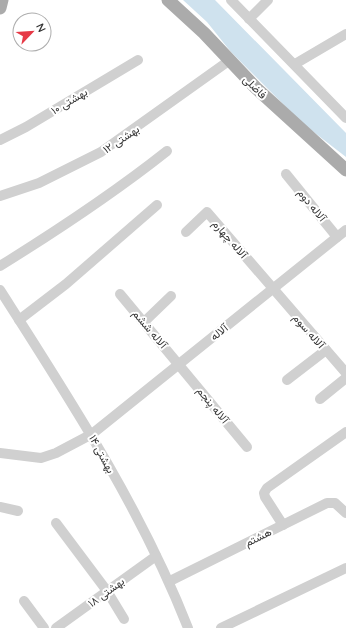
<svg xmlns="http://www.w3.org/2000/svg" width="346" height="628" viewBox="0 0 346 628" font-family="Quicksand,Vazirmatn,sans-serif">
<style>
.water{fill:#cfe2ee}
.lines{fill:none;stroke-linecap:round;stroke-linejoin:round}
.minor{stroke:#d0d0d0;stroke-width:10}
.major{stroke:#ababab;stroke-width:13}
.labels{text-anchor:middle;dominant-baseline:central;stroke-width:4;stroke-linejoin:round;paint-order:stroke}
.street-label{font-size:11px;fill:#333;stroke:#fff}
</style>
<rect width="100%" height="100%" fill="#fff"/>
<path class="water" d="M183 0H215L346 133V157L302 123 231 52 207 22Z"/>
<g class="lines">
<g class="minor">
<path d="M231 0 346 118"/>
<path d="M249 19 268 0"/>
<path d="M295 64 346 34"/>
<path d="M0 140 26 127 138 60"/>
<path d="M286 174 337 237"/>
<path d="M0 196 39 183 101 152 230 60"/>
<path d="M186 232 207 212 346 373"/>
<path d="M0 266C58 230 114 193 167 151"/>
<path d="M0 290C69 398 141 508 188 628"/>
<path d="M120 294 247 447"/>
<path d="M19 320 66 284 157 205"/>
<path d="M144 322 171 296"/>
<path d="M287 380 326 350"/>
<path d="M320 399 346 378"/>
<path d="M0 453 41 458 56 453 92 434 346 230"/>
<path d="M0 507 18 511"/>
<path d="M56 523 107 591 124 619"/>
<path d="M283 525 265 497 264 493 267 488 346 432"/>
<path d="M170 581 327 503H335L346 513"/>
<path d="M24 601 44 628"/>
<path d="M56 628 156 556"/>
<path d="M221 628 346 568"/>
</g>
<g class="major">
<path d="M168 0 204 33 256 88 346 170"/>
<path d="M0 8 2 0"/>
</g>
</g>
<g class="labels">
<g class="street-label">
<text transform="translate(255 87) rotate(45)">فاضلی</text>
<text transform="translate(69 101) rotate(-31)">بهشتی ۱۰</text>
<text transform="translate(121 139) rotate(-34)">بهشتی ۱۲</text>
<text transform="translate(312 205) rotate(51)">آلاله دوم</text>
<text transform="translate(230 239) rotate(49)">آلاله چهارم</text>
<text transform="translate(150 329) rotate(50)">آلاله ششم</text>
<text transform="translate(309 331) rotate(49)">آلاله سوم</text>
<text transform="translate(219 332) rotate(-39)">آلاله</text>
<text transform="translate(213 405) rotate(51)">آلاله پنجم</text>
<text transform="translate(102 454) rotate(62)">بهشتی ۱۴</text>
<text transform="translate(258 537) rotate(-26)">هشتم</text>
<text transform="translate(106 592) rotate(-36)">بهشتی ۱۸</text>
</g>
</g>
<g transform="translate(32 32) rotate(65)"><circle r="19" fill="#ffffff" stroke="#adadad"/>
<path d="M0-3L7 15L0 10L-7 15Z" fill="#e63946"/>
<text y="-6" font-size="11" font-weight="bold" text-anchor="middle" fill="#333333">N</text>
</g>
</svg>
